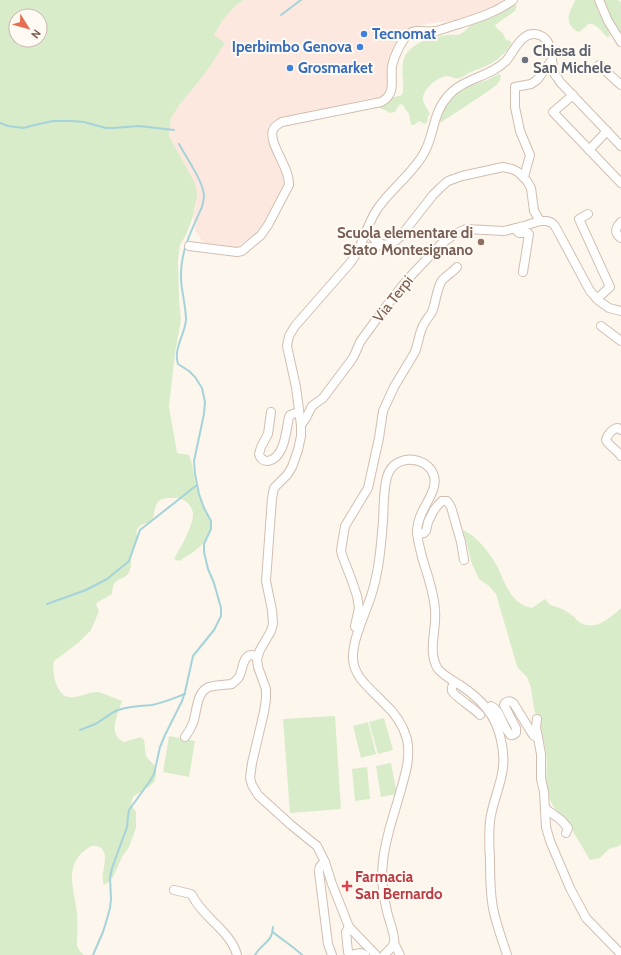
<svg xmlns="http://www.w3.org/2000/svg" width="621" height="955" viewBox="0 0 621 955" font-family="Cabin,sans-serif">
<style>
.commercial{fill:#fde8e0}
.green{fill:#d8ecc9;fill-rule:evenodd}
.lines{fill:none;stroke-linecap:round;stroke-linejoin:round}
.stream{stroke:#a5d3da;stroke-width:2}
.minor-casing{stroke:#d1beb0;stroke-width:10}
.minor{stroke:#fff;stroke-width:8}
.shop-dot{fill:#3f7fe0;stroke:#fffaf3;stroke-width:1.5}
.worship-dot{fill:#6b7280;stroke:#fffaf3;stroke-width:1.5}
.education-dot{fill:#8d6e63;stroke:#fffaf3;stroke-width:1.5}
.health-dot{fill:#e0444e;stroke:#fffaf3;stroke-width:1.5}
.labels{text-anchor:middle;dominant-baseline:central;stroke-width:4;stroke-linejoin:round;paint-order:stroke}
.shop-label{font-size:15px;font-weight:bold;fill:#366cbe;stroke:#fffaf3;text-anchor:start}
.worship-label{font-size:15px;font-weight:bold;fill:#5b616d;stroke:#fffaf3;text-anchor:start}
.education-label{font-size:15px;font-weight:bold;fill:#785e54;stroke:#fffaf3;text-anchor:end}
.street-label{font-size:15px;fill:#7a5c4d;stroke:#fffaf3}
.health-label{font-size:15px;font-weight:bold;fill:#be3a42;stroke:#fffaf3;text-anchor:start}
</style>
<rect width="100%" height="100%" fill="#fdf6ec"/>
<path class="commercial" d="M244 0H504L486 11 453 21 431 23 410 28 403 37 396 47 388 66 389 81 387 88 384 93 379 98H371L285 118 274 121 268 126 267 138 279 161 286 181 259 231 236 248 222 249 211 247 202 241 195 230 193 216 196 205 189 172 169 136 170 126 171 118 180 104 195 86 225 43 214 35 222 21 235 6Z"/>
<g class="green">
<path d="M0 0H244L235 6 222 21 214 35 225 43 211 65 195 86 180 104 171 118 170 126 169 136 189 172 196 186 197 196 193 216 187 233 180 245 178 261 179 300 181 320 175 353 169 407 177 453 189 455 192 464 196 487 211 522C213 541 193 553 179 561L174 559C181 547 190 531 193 517 194 507 186 499 177 498 171 498 163 497 159 501 153 506 156 515 151 521 147 524 141 523 138 528 135 532 138 536 137 540 135 546 132 551 131 557 129 563 131 558 131 563 131 566 130 570 129 572 125 582 113 574 112 594L98 602 96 604 99 611 91 630 78 643 54 661C52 669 54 678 57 686 67 708 83 691 99 692L122 701C118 714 107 735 124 742L141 737 144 740C145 744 145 753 146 755 147 759 152 762 154 765 157 769 157 779 153 783 147 789 139 792 133 797L131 805 136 812V828L129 847 122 857 114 875 110 881 104 885C99 875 110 858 102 849 98 845 93 845 88 848 63 865 74 888 77 913 78 924 77 935 77 946L79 950 84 955H0ZM16 16H40V40H16Z"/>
<path d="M575 0H595L598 11 606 25 610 36 607 37C603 34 596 22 589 24 586 25 583 30 579 32 575 30 573 29 571 26 565 16 572 9 575 0Z"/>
<path d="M602 0H618L621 2V33L611 21Z"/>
<path d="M512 5H517L515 11 495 25C497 31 505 32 505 39L510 41 512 43C503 57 494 63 479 69 476 70 473 71 470 72 467 74 463 77 459 78 455 80 452 76 448 76 438 76 422 89 423 100 424 105 428 109 430 114L428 116 427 122 425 124 419 121 414 125H411L409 114 402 104 399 105 395 112 389 113 387 111 379 108 380 105 391 98 402 95C406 83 399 69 405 56 413 42 433 36 448 35 452 34 456 36 460 34 466 32 468 26 474 22 482 18 492 18 500 14 504 12 509 8 512 5Z"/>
<path d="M499 74 501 76C500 83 495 86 490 90L440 123C441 110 455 92 467 86 472 84 479 83 485 81 490 79 494 76 499 74Z"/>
<path d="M463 530C477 536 491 554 498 568 504 581 508 595 521 604 524 606 529 607 532 608L545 599 550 605C558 607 566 610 573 616 575 617 577 621 579 622 595 632 610 618 621 608V844L619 846 609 849 600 858 590 860 565 818 555 809 550 800 546 784 547 762 545 746 541 728 534 709 531 688 527 677 519 669 517 666 496 594 489 586 479 579 472 564Z"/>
<path d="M335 716 341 809 290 813 283 719Z"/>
<path d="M384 718 393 750 378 754 369 722Z"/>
<path d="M368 722 376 754 361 758 353 726Z"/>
<path d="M169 736 195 741 189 777 163 772Z"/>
<path d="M391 763 397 794 381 797 376 766Z"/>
<path d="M367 767 370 799 355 801 352 769Z"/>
</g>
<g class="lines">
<g class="stream">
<path d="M281 15 301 0"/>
<path d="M0 123 8 126 23 128 39 124 53 121H72L84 122 106 128H113L139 126 174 130"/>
<path d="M47 604 86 590 107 579 129 561 140 530 197 485"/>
<path d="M80 730C85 728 91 726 97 723 104 719 110 713 118 710 130 706 140 706 152 705 163 703 174 698 185 694"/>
<path d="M273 932C282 940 293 946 302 955"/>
<path d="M93 955 103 932 107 919 110 908 111 899 110 878 112 868 127 827 128 817 129 810 150 781 154 774 160 747 165 735 182 701 185 692 193 656 214 630 221 616V608L214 583 208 569 204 552V544L211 529V521L204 508 199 494 195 474 194 461 204 414 205 402 202 388 195 377 189 371 178 364C173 349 185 334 186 320 186 305 181 291 181 277 180 252 192 229 202 207 203 203 204 199 204 195 202 179 187 159 179 144"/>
<path d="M255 955C262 942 272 944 273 927"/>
</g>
<g class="minor-casing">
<g id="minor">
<path d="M599 0 608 21 621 42"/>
<path d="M599 65 621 85"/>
<path d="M573 95 553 112 621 183"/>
<path d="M589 150 607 131"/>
<path d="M524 177 530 155 520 131 515 107V87L531 84 537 80 552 60"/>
<path d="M588 214 579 219 610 287 599 297 596 298"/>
<path d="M621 222C615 228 614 233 621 238"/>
<path d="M516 228 517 231 519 233H528L529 234 523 272"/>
<path d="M367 230C377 245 386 250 400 237L433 195 441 187 448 181 462 176 503 167 512 169 518 172 527 181 531 188 534 211 540 221"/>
<path d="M189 246 237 252 242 251 261 235 268 225 289 185C290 167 268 144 273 130 274 126 279 124 282 122L381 102C397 94 390 80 392 66 394 57 401 40 409 34 416 28 427 33 436 31 444 29 452 26 459 24 478 18 497 12 513 0"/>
<path d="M359 249 383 245"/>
<path d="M601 326 621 341"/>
<path d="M271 412 268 434 261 447 259 454C260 458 263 461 268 461 285 458 286 430 289 417L290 415 299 412"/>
<path d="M301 425 306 418 312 406 323 398 350 362 354 356 360 342 384 309 407 280 441 244 455 234 466 229 504 231 524 226 540 221H547L552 223 555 226 590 291 599 301 609 308 621 311"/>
<path d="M621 430 618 428C613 428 607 435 606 440 609 446 617 450 621 456"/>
<path d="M417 534 424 533 426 531 428 522 434 510 438 505 442 501H447L451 507 461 542 464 560"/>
<path d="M359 629 355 627V626L359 608 357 596 352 581 342 555 341 550 345 526 368 488 379 438 383 411 394 387 415 352C418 344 419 335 422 328 424 322 429 317 432 312 436 302 436 292 441 282 445 276 452 273 457 267"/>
<path d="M454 682C453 685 451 688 452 691 454 696 475 709 480 715"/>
<path d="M487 708 491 706C502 711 502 728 511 735H513L516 733V728L504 705 505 703C509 700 511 701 514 704L533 735 538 738"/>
<path d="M537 719 536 727 541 754V779L544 792 546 827 550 841 570 888 586 918 621 954"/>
<path d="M185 737C188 733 191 728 193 723 197 712 196 692 209 687 216 685 225 685 232 684 234 682 237 680 239 677 243 671 242 656 251 655 252 655 257 656 257 656"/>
<path d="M546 809 561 820 568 828 566 833"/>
<path d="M325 862C320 865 319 867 319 872L328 944 332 955"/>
<path d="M174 890 191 894 192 895C202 917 231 931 237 955"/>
<path d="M349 927 346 932 348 952 350 955 361 953 365 955"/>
<path d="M394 943 400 955"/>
<path d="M376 955 349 927 332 884 325 862 317 846 291 825 258 795 252 785 250 778 252 763 264 712 266 699V689L258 667 257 659 260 650 271 631 273 624 272 610 266 581 272 498 274 488 287 475 292 467 298 450 301 436V425L296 387 287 346 289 336 295 326 351 262C362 247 366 227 376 211 389 190 412 175 424 153 435 134 432 113 449 95 464 78 490 77 506 61 514 52 522 29 539 35 555 40 550 63 555 75 557 77 559 80 560 82L621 146"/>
<path d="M384 955C387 952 393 947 394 943 396 936 388 918 387 911 383 895 381 877 383 862 385 838 394 815 400 793 405 775 411 758 407 739 403 725 395 713 384 703 372 690 354 678 353 659 352 640 365 615 371 596 379 572 381 546 383 521 384 507 383 491 387 477 395 447 444 459 433 490 428 504 418 514 417 530 417 539 420 548 422 557 427 574 434 592 435 610 437 629 427 652 438 669 444 676 452 680 460 685 481 699 496 715 501 740 509 773 495 790 490 820 489 833 489 846 490 859 490 875 490 892 493 908 496 924 502 939 507 955"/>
</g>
</g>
<use href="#minor" class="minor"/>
</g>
<g class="shop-dot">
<circle cx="364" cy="34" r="4"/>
<circle cx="360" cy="47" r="4"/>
<circle cx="290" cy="68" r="4"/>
</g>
<circle class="worship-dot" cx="525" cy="60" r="4"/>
<circle class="education-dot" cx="481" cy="242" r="4"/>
<path class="health-dot" d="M345 880h4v4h4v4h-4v4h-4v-4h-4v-4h4z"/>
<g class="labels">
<g class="shop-label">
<text x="372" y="34">Tecnomat</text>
<text x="352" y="47" text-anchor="end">Iperbimbo Genova</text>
<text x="298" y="68">Grosmarket</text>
</g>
<g class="worship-label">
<text x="533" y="51">Chiesa di<tspan x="533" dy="17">San Michele</tspan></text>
</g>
<g class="education-label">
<text x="473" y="233">Scuola elementare di<tspan x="473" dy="17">Stato Montesignano</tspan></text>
</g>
<g class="street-label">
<text transform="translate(393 299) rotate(-52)">Via Terpi</text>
</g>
<g class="health-label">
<text x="355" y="877">Farmacia<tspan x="355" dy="17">San Bernardo</tspan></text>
</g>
</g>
<g transform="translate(28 28) rotate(127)"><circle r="19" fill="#fffaf3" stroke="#cabbb1"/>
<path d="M0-3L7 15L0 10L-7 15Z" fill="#e76f51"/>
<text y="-6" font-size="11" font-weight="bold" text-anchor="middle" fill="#7a5c4d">N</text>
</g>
</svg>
